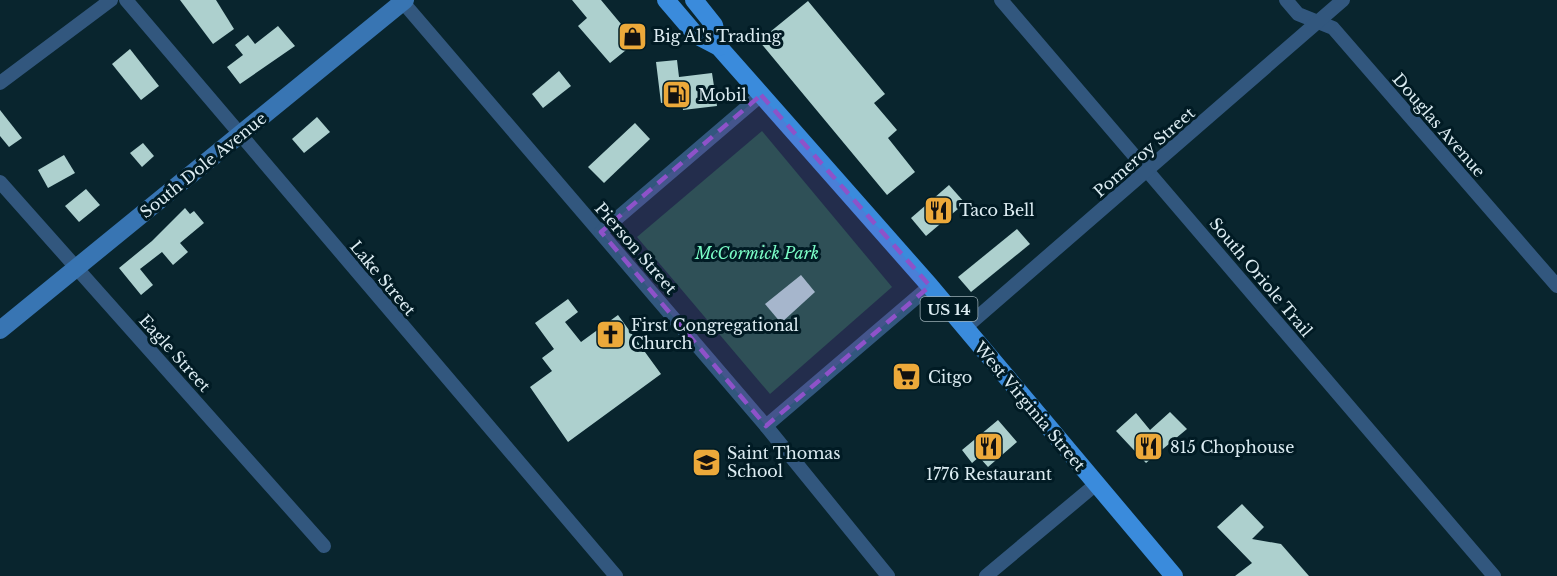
<svg xmlns="http://www.w3.org/2000/svg" width="1557" height="576" font-family="'Libre Baskerville',serif">
  <style>
    .green { fill: #18513b }
    .building { fill: #add0ce }
    .lines { fill: none; stroke-linecap: round; stroke-linejoin: round }
    .street { stroke: #32577e; stroke-width: 14 }
    .secondary { stroke: #3875b3; stroke-width: 18 }
    .primary { stroke: #3a8bdc; stroke-width: 18 }
    .marked { fill: #8e52c9; fill-opacity: 0.2; stroke: #8e52c9; stroke-width: 4.5; stroke-dasharray: 12 8; stroke-linejoin: round }
    .labels { text-anchor: middle; dominant-baseline: central; stroke-width: 6; stroke-linejoin: round; paint-order: stroke }
    .shield { fill: #011b24; stroke: #9aadb4; stroke-width: 1.5 }
    .shield-label { font-size: 15px; font-weight: bold; fill: #dcecf2 }
    .poi-label { font-size: 16px; fill: #dcecf2; stroke: #011b24; text-anchor: start }
    .street-label { font-size: 16px; fill: #dcecf2; stroke: #011b24 }
    .park-label { font-size: 16px; font-style: italic; fill: #7afdc6; stroke: #011b24 }
  </style>
  <rect width="100%" height="100%" fill="#09252e"/>
  <!-- green -->
  <polygon class="green" points="762,131 892,287 770,394 637,237"/>
  <!-- building -->
  <g class="building">
    <polygon points="180,0 216,0 234,29 213,44"/>
    <polygon points="572,0 601,0 636,42 610,63 578,26 587,18"/>
    <polygon points="808,1 885,94 874,103 897,130 888,138 915,172 887,195 759,41"/>
    <polygon points="278,26 295,46 240,84 227,67 243,55 235,45 248,35 255,44"/>
    <polygon points="130,49 159,86 141,100 112,64"/>
    <polygon points="677,60 679,77 712,73 717,106 683,110 682,100 661,103 656,62"/>
    <polygon points="559,71 571,86 543,108 532,94"/>
    <polygon points="0,110 22,138 9,147 0,136"/>
    <polygon points="317,117 330,132 304,153 292,139"/>
    <polygon points="635,123 650,139 604,183 588,167"/>
    <polygon points="143,143 154,156 142,167 130,153"/>
    <polygon points="64,155 75,173 48,188 38,170"/>
    <polygon points="949,185 965,203 926,236 911,218"/>
    <polygon points="86,189 100,205 79,222 65,206"/>
    <polygon points="185,208 190,214 194,211 204,223 180,243 188,252 173,265 162,252 140,269 153,285 141,295 119,268 152,241"/>
    <polygon points="1017,229 1030,244 971,292 958,277"/>
    <polygon points="801,275 815,292 781,323 765,304"/>
    <polygon points="568,299 578,312 565,322 581,342 618,315 661,374 568,442 530,387 552,371 542,358 554,349 535,323"/>
    <polygon points="1170,412 1187,429 1146,463 1116,431 1136,413 1150,430"/>
    <polygon points="998,420 1017,442 988,467 979,457 972,463 962,450"/>
    <polygon points="1242,504 1264,527 1252,539 1281,544 1309,576 1235,576 1252,563 1217,527"/>
  </g>
  <g class="lines">
    <!-- street -->
    <g class="street">
      <polyline points="126,0 616,576"/>
      <polyline points="401,0 766,426 888,576"/>
      <polyline points="1001,0 1494,576"/>
      <polyline points="1286,0 1298,14 1333,28 1557,286"/>
      <polyline points="0,83 111,0"/>
      <polyline points="0,182 324,546"/>
      <polyline points="601,232 761,95"/>
      <polyline points="965,328 1343,0"/>
      <polyline points="766,426 930,286"/>
      <polyline points="986,576 1095,485"/>
    </g>
    <!-- secondary -->
    <polyline class="secondary" points="0,330 405,0"/>
    <!-- primary -->
    <g class="primary">
      <polyline points="666,0 696,35 719,47 930,286 1174,576"/>
      <polyline points="694,0 714,25 719,47"/>
    </g>
  </g>
  <!-- marked area -->
  <path class="marked" d="M761,95L930,286L766,426L601,232Z"/>
  <!-- icons -->
  <defs>
    <symbol id="shop-square" viewBox="-11 -11 22 22"><rect x="-9" y="-9" width="18" height="18" rx="4" fill="#eca93a" stroke="#011b24"/><path d="M-5-2.5h2.3a2.7 3.5 0 0 1 5.4 0H5L5.5 6h-11ZM-1.5-2.5h3a1.5 2.3 0 0 0-3 0Z" fill="#111"/></symbol>
    <symbol id="fuel-square" viewBox="-11 -11 22 22"><rect x="-9" y="-9" width="18" height="18" rx="4" fill="#eca93a" stroke="#011b24"/><path d="M-5.5-6h7V0h2V4h1.3V-2.5L3-4.5l.8-.8L6-3V5H2.5V1h-1V6h-7ZM-4.2-4.7v3.2H.2V-4.7Z" fill="#111"/></symbol>
    <symbol id="restaurant-square" viewBox="-11 -11 22 22"><rect x="-9" y="-9" width="18" height="18" rx="4" fill="#eca93a" stroke="#011b24"/><path d="M-5-6h1v4h1v-4h1v4h1v-4h1v5L-1.5 .5V6h-2V.5L-5-1ZM5-6V6H3V1.5H1.5Q1.5-4 5-6Z" fill="#111"/></symbol>
    <symbol id="church-square" viewBox="-11 -11 22 22"><rect x="-9" y="-9" width="18" height="18" rx="4" fill="#eca93a" stroke="#011b24"/><path d="M-1.2-6h2.4v3.5h3.3v2.4h-3.3V6h-2.4V-.1h-3.3v-2.4h3.3Z" fill="#111"/></symbol>
    <symbol id="supermarket-square" viewBox="-11 -11 22 22"><rect x="-9" y="-9" width="18" height="18" rx="4" fill="#eca93a" stroke="#011b24"/><path d="M-6-5.5h2.5l.6 2H6L4.5 2H-2.5L-4.4-4H-6ZM-1.5 3.2a1.3 1.3 0 1 0 .1 0ZM3 3.2a1.3 1.3 0 1 0 .1 0Z" fill="#111"/></symbol>
    <symbol id="school-square" viewBox="-11 -11 22 22"><rect x="-9" y="-9" width="18" height="18" rx="4" fill="#eca93a" stroke="#011b24"/><path d="M0-5L7-2L0 1L-7-2ZM-4 1L0 2.5L4 1V4Q0 6-4 4Z" fill="#111"/></symbol>
  </defs>
  <g fill-rule="evenodd">
    <use href="#shop-square" x="616" y="20" width="33" height="33"/>
    <use href="#fuel-square" x="660" y="78" width="33" height="33"/>
    <use href="#restaurant-square" x="922" y="194" width="33" height="33"/>
    <use href="#church-square" x="594" y="318" width="33" height="33"/>
    <use href="#supermarket-square" x="890" y="360" width="33" height="33"/>
    <use href="#restaurant-square" x="972" y="430" width="33" height="33"/>
    <use href="#restaurant-square" x="1132" y="430" width="33" height="33"/>
    <use href="#school-square" x="690" y="446" width="33" height="33"/>
  </g>
  <g class="labels">
    <!-- shield labels -->
    <rect class="shield" x="920.5" y="297" width="57" height="24" rx="4.5"/>
    <g class="shield-label">
      <text x="949" y="309">US 14</text>
    </g>
    <!-- poi labels -->
    <g class="poi-label">
      <text x="653" y="36">Big Al's Trading</text>
      <text x="698" y="95">Mobil</text>
      <text x="959" y="210">Taco Bell</text>
      <text x="631" y="325">First Congregational<tspan x="631" dy="18">Church</tspan></text>
      <text x="928" y="377">Citgo</text>
      <text x="1170" y="447">815 Chophouse</text>
      <text x="727" y="453">Saint Thomas<tspan x="727" dy="18">School</tspan></text>
      <text x="989" y="474" text-anchor="middle">1776 Restaurant</text>
    </g>
    <!-- street labels -->
    <g class="street-label">
      <text transform="translate(1439 125) rotate(49)">Douglas Avenue</text>
      <text transform="translate(1144 152) rotate(-41)">Pomeroy Street</text>
      <text transform="translate(203 165) rotate(-39)">South Dole Avenue</text>
      <text transform="translate(636 248) rotate(49)">Pierson Street</text>
      <text transform="translate(1261 277) rotate(50)">South Oriole Trail</text>
      <text transform="translate(383 278) rotate(50)">Lake Street</text>
      <text transform="translate(175 353) rotate(48)">Eagle Street</text>
      <text transform="translate(1030 406) rotate(50)">West Virginia Street</text>
    </g>
    <!-- park labels -->
    <g class="park-label">
      <text x="757" y="253">McCormick Park</text>
    </g>
  </g>
</svg>
